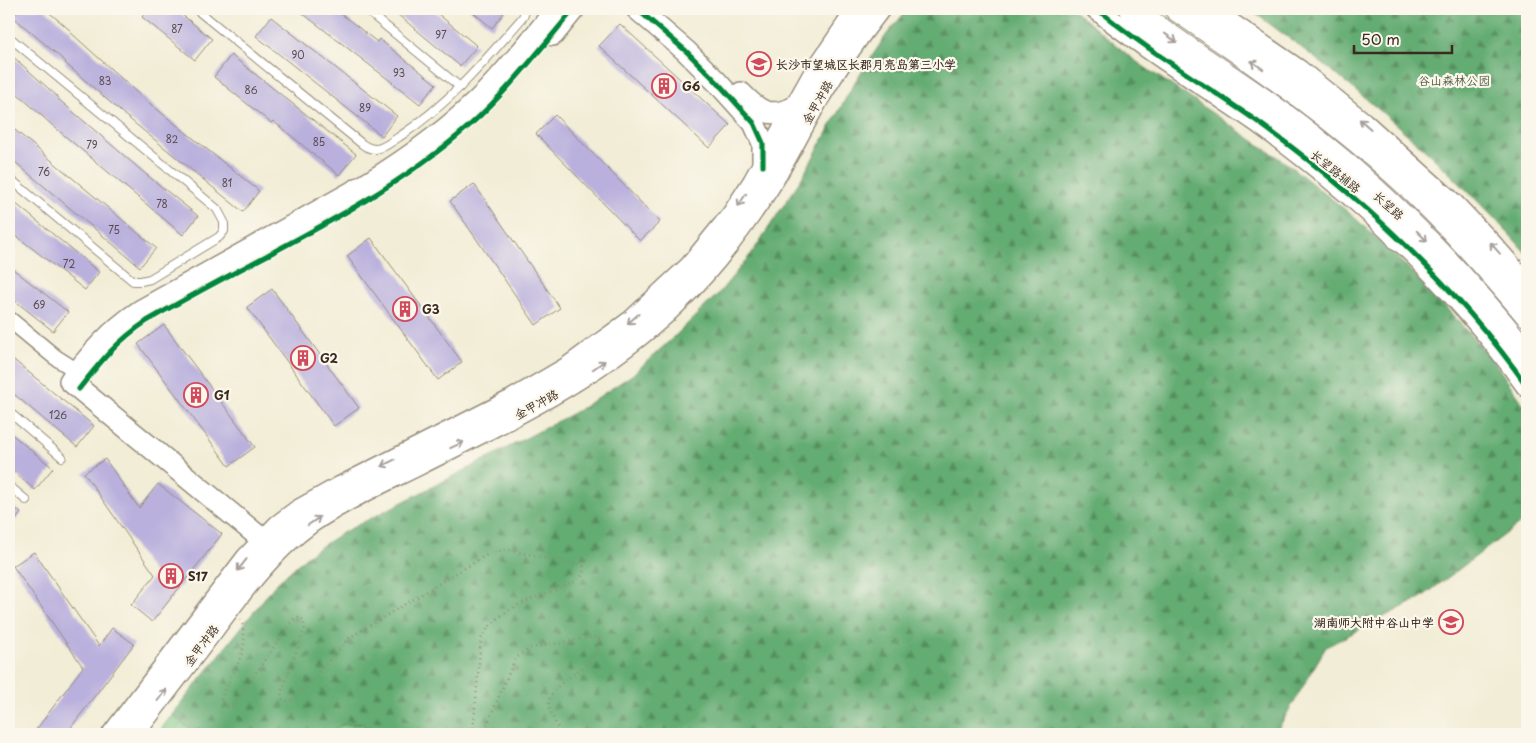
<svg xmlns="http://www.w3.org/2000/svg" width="1536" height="743" font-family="'Playpen Sans','LXGW WenKai TC',sans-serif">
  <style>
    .forest { fill: url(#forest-firs); stroke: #506b48 }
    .park { fill: url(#park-crowns); stroke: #5b7852 }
    .building { fill: #b9b0dd }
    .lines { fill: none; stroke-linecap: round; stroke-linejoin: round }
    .lane-casing { stroke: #968c7a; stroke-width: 10 }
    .street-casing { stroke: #968c7a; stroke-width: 18 }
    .secondary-casing { stroke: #968c7a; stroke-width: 24 }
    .primary-casing { stroke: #968c7a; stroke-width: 26 }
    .path { stroke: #968c7a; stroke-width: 2.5; stroke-dasharray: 1 4; stroke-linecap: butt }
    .lane { stroke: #fff; stroke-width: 8 }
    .street { stroke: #fff; stroke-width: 15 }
    .secondary { stroke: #fff; stroke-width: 21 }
    .primary { stroke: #fff; stroke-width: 24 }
    .cycleway-casing { stroke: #fbf7ec; stroke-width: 8 }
    .cycleway { stroke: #00873e; stroke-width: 5 }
    .oneway { stroke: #a79f9a }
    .labels { text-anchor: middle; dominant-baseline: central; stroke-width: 4.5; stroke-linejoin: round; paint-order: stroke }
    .number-label { font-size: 10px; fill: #5a4c4e }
    .poi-label { font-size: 12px; font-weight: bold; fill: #3b2a1e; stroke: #fbf7ec; text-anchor: start }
    .park-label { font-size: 12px; fill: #4e593d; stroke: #fbf7ec }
    .street-label { font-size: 12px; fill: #3b2a1e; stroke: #fbf7ec }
  </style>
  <defs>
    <pattern id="forest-firs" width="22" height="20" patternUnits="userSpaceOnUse" patternTransform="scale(1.25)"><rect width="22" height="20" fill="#64ac72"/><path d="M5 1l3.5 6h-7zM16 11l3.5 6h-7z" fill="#548c5d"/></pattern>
    <pattern id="park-crowns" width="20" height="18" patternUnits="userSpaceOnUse" patternTransform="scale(1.25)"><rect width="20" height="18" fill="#7bc785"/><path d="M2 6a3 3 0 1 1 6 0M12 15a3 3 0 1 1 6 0" fill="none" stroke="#66a26c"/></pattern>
  </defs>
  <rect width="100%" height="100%" fill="#fbf7ec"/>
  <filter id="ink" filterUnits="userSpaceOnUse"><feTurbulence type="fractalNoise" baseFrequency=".02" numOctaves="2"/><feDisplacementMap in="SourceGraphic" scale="10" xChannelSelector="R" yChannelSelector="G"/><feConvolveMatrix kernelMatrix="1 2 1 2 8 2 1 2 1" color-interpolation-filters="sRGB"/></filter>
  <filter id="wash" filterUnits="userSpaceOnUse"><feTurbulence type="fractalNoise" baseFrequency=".0096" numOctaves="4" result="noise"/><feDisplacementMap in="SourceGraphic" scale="20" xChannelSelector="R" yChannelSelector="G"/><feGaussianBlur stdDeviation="1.12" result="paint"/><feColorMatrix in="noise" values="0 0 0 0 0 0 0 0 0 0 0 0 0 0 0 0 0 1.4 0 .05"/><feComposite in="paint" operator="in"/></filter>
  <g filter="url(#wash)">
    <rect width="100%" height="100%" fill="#f2edd6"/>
    <!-- forest -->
    <g class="forest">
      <polygon points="908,9 1073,9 1134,60 1286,163 1353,216 1414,274 1441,302 1492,359 1527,409 1527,518 1422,597 1326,647 1275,734 374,734 362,724 342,725 329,734 196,734 172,715 275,585 308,555 342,533 473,466 579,410 632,375 675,336 719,293 752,253 803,176 856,80 887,34"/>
      <path d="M1249,9H1527V254C1445,161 1350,81 1249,9Z"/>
    </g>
    <!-- park -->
    <g class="park">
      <polygon points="172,715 196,734 157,734"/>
      <polygon points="362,724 374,734 329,734 342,725"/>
    </g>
    <g id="blocks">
      <!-- building -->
      <g class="building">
        <polygon points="19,9 45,9 71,31 70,32 143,98 259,191 243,212 127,117 65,63 66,62 13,17"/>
        <polygon points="148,9 175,9 212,39 195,60 142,17"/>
        <polygon points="297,9 335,9 377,42 379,39 436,84 420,104"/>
        <polygon points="391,9 432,9 477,46 460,66"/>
        <polygon points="469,9 507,9 492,28"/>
        <polygon points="271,17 397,116 382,136 256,36"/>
        <polygon points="620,24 730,125 709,148 599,46"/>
        <polygon points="9,53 58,97 57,98 142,171 198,216 183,235 52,125 9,86"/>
        <polygon points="231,55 356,154 339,175 273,121 271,123 214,77"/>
        <polygon points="555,115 660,222 640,241 536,134"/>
        <polygon points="9,125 156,248 140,267 9,157"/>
        <polygon points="474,184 560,308 536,325 450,201"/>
        <polygon points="9,198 99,272 85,290 9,230"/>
        <polygon points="371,238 462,362 438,380 347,256"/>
        <polygon points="9,266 68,312 53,331 9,296"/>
        <polygon points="272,289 359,408 334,426 247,307"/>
        <polygon points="164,325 255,447 229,466 138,344"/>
        <polygon points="9,356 94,426 77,447 9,390"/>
        <polygon points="9,432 53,468 35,490 9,468"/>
        <polygon points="105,459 139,508 158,484 222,534 152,622 131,605 155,575 84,473"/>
        <polygon points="9,503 21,513 9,529"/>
        <polygon points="34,552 99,646 112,628 134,644 66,734 33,734 83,667 13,566"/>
      </g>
    </g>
  </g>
  <g filter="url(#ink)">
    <use href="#blocks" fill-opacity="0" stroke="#968c7a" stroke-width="1"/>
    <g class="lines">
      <defs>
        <g id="lane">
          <path d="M196,9L362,144C366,147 370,149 376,149C385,148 392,141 399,137C448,105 486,60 523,17L526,9"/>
          <polyline points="365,9 460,87"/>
          <polyline points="9,37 217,209 224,222 224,231 219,237 150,279 141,281 133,281 9,178"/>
          <polyline points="9,412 62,457"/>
          <polyline points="9,486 26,500"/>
        </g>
        <polyline id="street" points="9,319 55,357 77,371"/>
        <g id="secondary">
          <polyline points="637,9 686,51 717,82 754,123 763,143 763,166"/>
          <path d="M1097,9C1148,51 1204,84 1258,122C1360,196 1454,283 1527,386"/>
          <polyline points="1209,9 1299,71 1363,123 1453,204 1490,243 1527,285"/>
          <polyline points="553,35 574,9"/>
          <path d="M741,93C759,112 770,119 795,107"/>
          <path d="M274,549L70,381C92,353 110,331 140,311L365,185C409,158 451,128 487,91C512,65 534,36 557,9"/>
          <polyline points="113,734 247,558 278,526 298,511 341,487 511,401 569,367 632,321 690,267 733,214 753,183 814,74 858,9"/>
          <path d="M133,734C160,699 187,663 214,628C243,589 271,551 311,522C345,499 383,482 419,464C510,418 602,375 676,303C712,268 742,228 769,186C787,157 802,126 819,97C837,66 857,37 879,9"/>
        </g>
        <g id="primary">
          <path d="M1132,9C1194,56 1263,96 1323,146C1399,207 1467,279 1527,355"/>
          <path d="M1177,9C1253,61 1329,113 1398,176C1445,219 1487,266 1527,314"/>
          <polyline points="1374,206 1400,240"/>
        </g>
      </defs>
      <!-- lane casing -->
      <use href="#lane" class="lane-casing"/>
      <!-- street casing -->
      <use href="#street" class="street-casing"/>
      <!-- secondary casing -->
      <use href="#secondary" class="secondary-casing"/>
      <!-- primary casing -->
      <use href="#primary" class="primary-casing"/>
      <!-- path -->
      <g class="path">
        <path d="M241,619C252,656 231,668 221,699L227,706L233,705L288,627L294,619L300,617L303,620L305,628L281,693L282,699L289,702L299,694L349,638L488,554L499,551L509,550L583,566C585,573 582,576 576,581C542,597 500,604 481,639L473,734"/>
        <path d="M483,734L514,661L521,654L531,648L594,637L599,639C600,670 553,677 549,701C548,711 557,724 560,734"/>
      </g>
      <!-- lane -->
      <use href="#lane" class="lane"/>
      <!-- street -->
      <use href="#street" class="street"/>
      <!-- secondary -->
      <use href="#secondary" class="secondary"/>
      <!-- primary -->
      <use href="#primary" class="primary"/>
      <defs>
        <g id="cycleway">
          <polyline points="637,9 686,51 717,82 754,123 763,143 763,166"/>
          <path d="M1097,9C1148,51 1204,84 1258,122C1360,196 1454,283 1527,386"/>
          <path d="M79,389C101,361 117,341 147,321C255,257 375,209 470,125C509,90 541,48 574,9"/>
        </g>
      </defs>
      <!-- cycleway casing -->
      <use href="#cycleway" class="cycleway-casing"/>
      <!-- cycleway -->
      <use href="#cycleway" class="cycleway"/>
    </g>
    <!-- one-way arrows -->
    <defs><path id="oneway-shaft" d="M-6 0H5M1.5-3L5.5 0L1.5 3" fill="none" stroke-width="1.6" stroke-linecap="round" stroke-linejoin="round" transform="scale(1.25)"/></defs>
    <g class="oneway">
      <use href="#oneway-shaft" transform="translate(1171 38) rotate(36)"/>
      <use href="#oneway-shaft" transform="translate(1257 65) rotate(-145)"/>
      <use href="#oneway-shaft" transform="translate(1365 124) rotate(-139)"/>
      <use href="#oneway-shaft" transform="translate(742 200) rotate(123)"/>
      <use href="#oneway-shaft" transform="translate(1422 236) rotate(45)"/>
      <use href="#oneway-shaft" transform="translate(1495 248) rotate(-131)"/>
      <use href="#oneway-shaft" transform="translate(633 319) rotate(139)"/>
      <use href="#oneway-shaft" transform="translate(599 365) rotate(-35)"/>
      <use href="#oneway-shaft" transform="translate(457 445) rotate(-25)"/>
      <use href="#oneway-shaft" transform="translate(388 463) rotate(154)"/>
      <use href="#oneway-shaft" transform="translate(314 521) rotate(-35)"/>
      <use href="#oneway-shaft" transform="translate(242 565) rotate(128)"/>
      <use href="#oneway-shaft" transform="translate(162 695) rotate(-53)"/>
    </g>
  </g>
  <!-- icons -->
  <defs>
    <symbol id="school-ring" viewBox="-11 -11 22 22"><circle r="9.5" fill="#fbf7ec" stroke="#d1495b" stroke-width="1.5"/><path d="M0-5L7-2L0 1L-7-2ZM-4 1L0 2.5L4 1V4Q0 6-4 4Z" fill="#d1495b"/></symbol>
    <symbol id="building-ring" viewBox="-11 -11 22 22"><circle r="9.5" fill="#fbf7ec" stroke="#d1495b" stroke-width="1.5"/><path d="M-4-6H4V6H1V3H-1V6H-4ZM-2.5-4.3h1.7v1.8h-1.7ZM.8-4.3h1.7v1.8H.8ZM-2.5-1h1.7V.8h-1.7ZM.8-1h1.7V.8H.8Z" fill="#d1495b"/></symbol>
  </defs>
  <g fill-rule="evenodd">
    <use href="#school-ring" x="745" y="50" width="28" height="28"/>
    <use href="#building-ring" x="650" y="72" width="28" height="28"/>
    <use href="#building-ring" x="391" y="295" width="28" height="28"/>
    <use href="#building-ring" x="289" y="344" width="28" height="28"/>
    <use href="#building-ring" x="182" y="381" width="28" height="28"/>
    <use href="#building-ring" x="157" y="562" width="28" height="28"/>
    <use href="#school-ring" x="1437" y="608" width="28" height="28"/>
  </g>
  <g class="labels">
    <!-- number labels -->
    <g class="number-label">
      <text x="177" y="28">87</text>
      <text x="441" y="34">97</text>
      <text x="298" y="54">90</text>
      <text x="399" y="72">93</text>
      <text x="105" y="80">83</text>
      <text x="251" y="89">86</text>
      <text x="365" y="107">89</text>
      <text x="172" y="138">82</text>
      <text x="319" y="141">85</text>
      <text x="92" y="144">79</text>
      <text x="44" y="171">76</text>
      <text x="227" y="182">81</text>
      <text x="162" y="203">78</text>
      <text x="114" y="229">75</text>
      <text x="69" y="263">72</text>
      <text x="39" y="304">69</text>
      <text x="58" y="414">126</text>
    </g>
    <!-- poi labels -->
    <g class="poi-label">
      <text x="776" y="64">长沙市望城区长郡月亮岛第三小学</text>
      <text x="682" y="86">G6</text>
      <text x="422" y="309">G3</text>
      <text x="320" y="358">G2</text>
      <text x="214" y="395">G1</text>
      <text x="188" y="576">S17</text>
      <text x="1434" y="622" text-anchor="end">湖南师大附中谷山中学</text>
    </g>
    <!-- park labels -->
    <g class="park-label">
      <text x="1454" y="80">谷山森林公园</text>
    </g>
    <!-- street labels -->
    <g class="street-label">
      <text transform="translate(817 102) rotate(-60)">金甲冲路</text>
      <text transform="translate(1336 171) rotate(39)">长望路辅路</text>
      <text transform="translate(1389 205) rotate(42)">长望路</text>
      <text transform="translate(536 404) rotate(-29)">金甲冲路</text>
      <text transform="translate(201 645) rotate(-53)">金甲冲路</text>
    </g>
  </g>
  <!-- margin -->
  <rect width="1536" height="743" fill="none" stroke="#fbf7ec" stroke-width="30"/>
  <!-- scale -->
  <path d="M1354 45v8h98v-8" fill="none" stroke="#3b2a1e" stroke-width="2.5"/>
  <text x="1361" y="45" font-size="15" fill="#3b2a1e" stroke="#fbf7ec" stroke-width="4" paint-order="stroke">50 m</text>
</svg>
